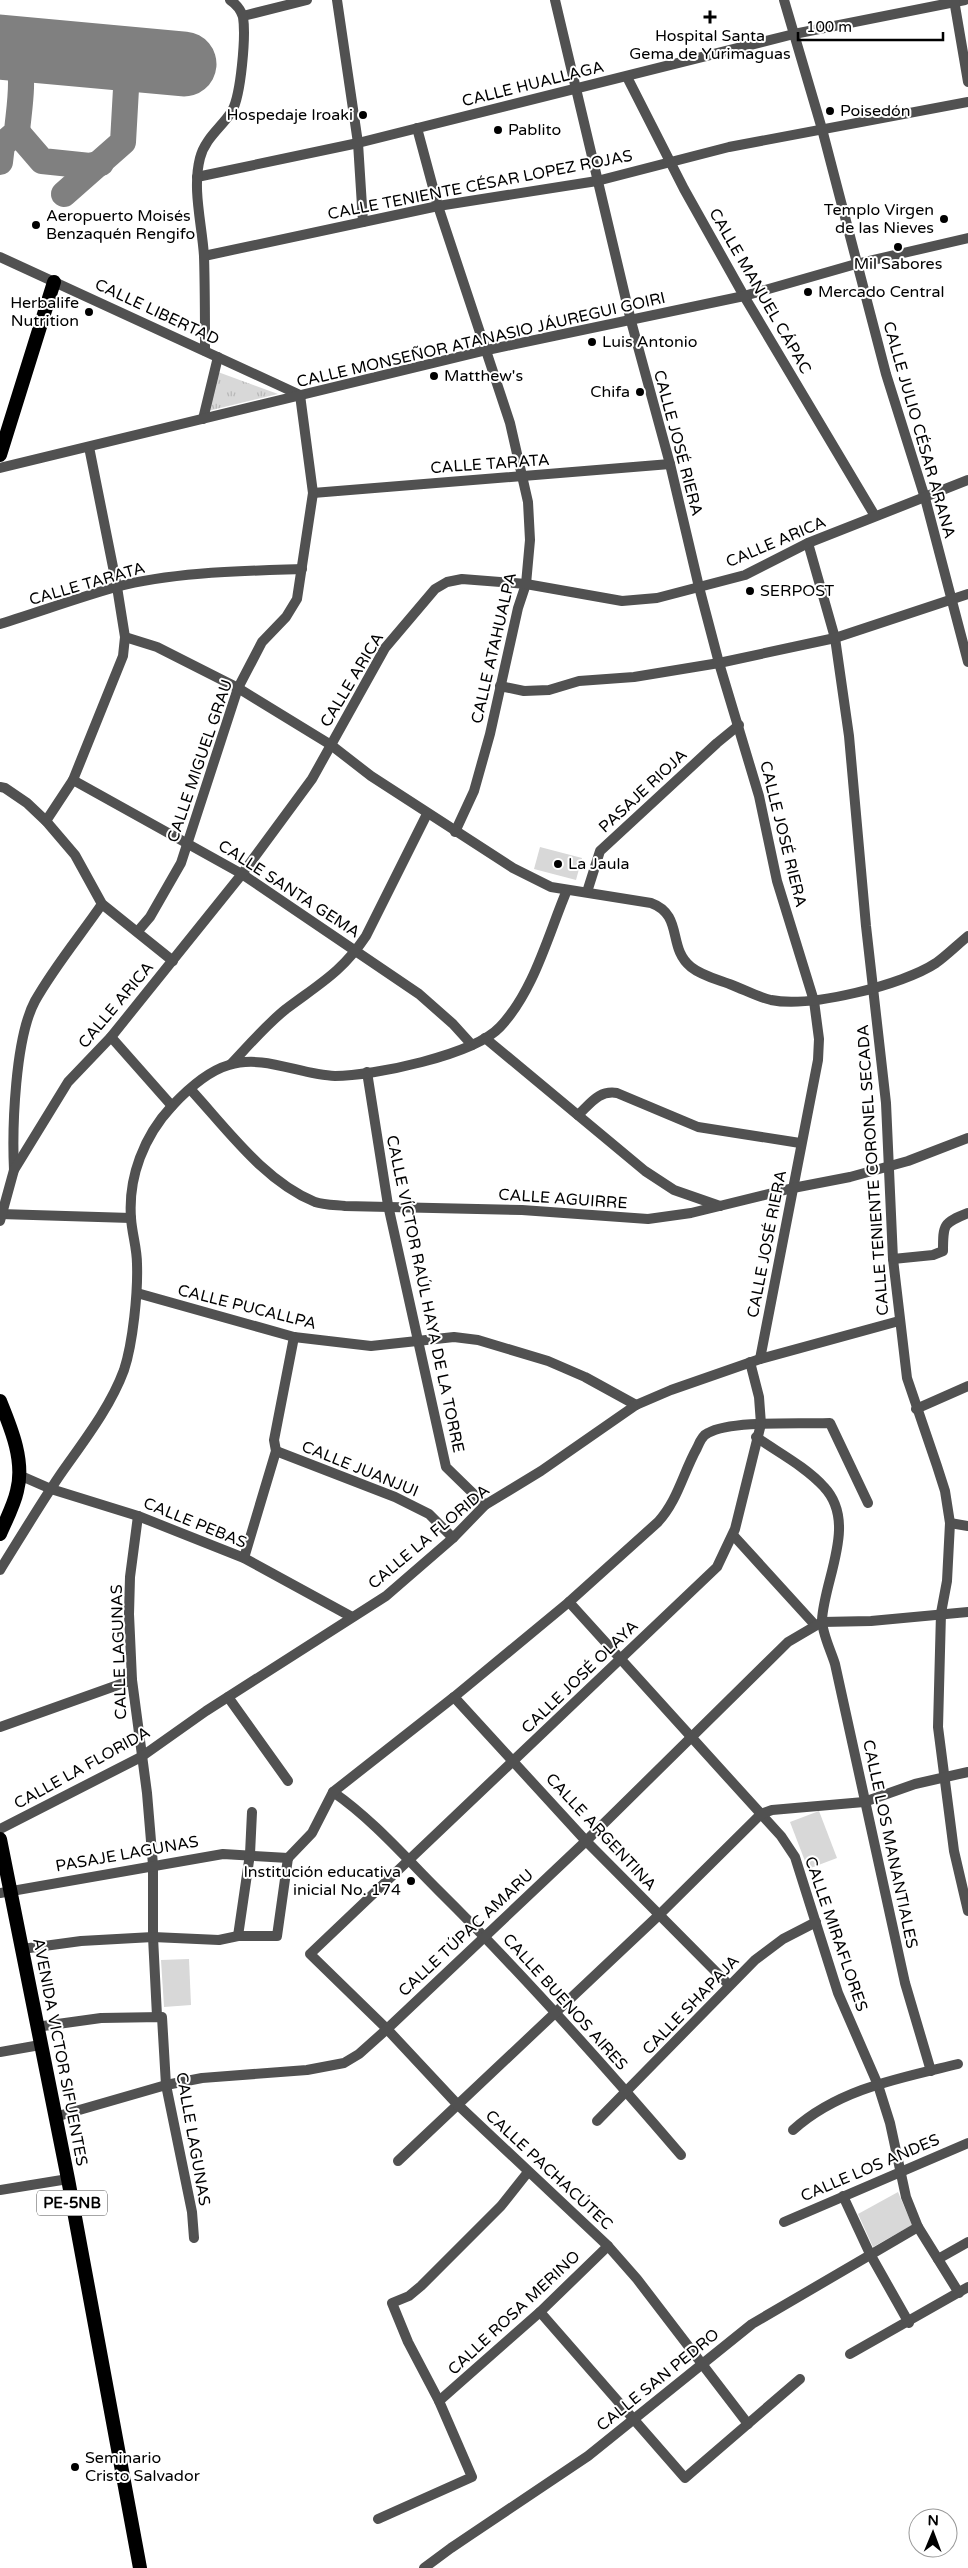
<svg xmlns="http://www.w3.org/2000/svg" width="968" height="2568" font-family="'Varela Round',sans-serif">
  <style>
    .grass { fill: #d8d8d8 }
    .park { fill: url(#park-tufts) }
    .lines { fill: none; stroke-linecap: round; stroke-linejoin: round }
    .taxiway { stroke: #808080; stroke-width: 26 }
    .runway { stroke: #808080; stroke-width: 65 }
    .minor { stroke: #515151; stroke-width: 10 }
    .tertiary { stroke: #515151; stroke-width: 10 }
    .trunk { stroke: #000; stroke-width: 14 }
    .poi-dot { fill: #000; stroke: #fff; stroke-width: 2 }
    .labels { text-anchor: middle; dominant-baseline: central; stroke-width: 4; stroke-linejoin: round; paint-order: stroke }
    .shield { fill: #fff; stroke: #4c4c4c; stroke-width: 1 }
    .shield-label { font-size: 15px; font-weight: bold; fill: #000 }
    .poi-label { font-size: 16px; fill: #000; stroke: #fff; text-anchor: start }
    .street-label { font-size: 16px; fill: #000; stroke: #fff }
  </style>
  <defs>
    <pattern id="park-tufts" width="24" height="20" patternUnits="userSpaceOnUse" patternTransform="scale(1.25)"><rect width="24" height="20" fill="#d8d8d8"/><path d="M3 7l-1-3M5 7V3M7 7l1-3M15 17l-1-3M17 17v-4M19 17l1-3" fill="none" stroke="#b8b8b8"/></pattern>
  </defs>
  <rect width="100%" height="100%" fill="#fff"/>
  <!-- grass -->
  <g class="grass">
    <polygon points="540,847 582,858 576,880 534,869"/>
    <polygon points="819,1811 837,1858 808,1869 790,1822"/>
    <polygon points="189,1959 191,2005 164,2007 161,1960"/>
    <polygon points="898,2192 912,2225 873,2247 858,2214"/>
  </g>
  <!-- park -->
  <polygon class="park" points="218,372 278,394 208,411"/>
  <g class="lines">
    <!-- taxiway -->
    <g class="taxiway">
      <path d="M0,48C7,52 14,56 18,64C25,78 18,116 17,132L2,145L0,162"/>
      <polyline points="17,132 42,161 90,166 101,163"/>
      <polyline points="64,194 123,142 127,71 115,57"/>
    </g>
    <!-- runway -->
    <polyline class="runway" points="0,47 184,64"/>
    <!-- minor -->
    <g class="minor">
      <polyline points="337,0 358,143 363,222"/>
      <polyline points="555,0 631,321 670,464 699,587 719,663 759,796 777,881 814,1001 819,1039 818,1060 760,1359"/>
      <polyline points="784,0 822,129 886,374 925,498 968,662"/>
      <polyline points="243,16 307,0"/>
      <polyline points="627,77 684,189 744,296 875,516"/>
      <polyline points="417,128 438,206 510,423 528,502 530,540 526,584 518,608 490,734 474,791 455,832"/>
      <polyline points="197,177 358,143 794,34 965,0"/>
      <polyline points="204,256 438,206 597,181 729,147 968,102"/>
      <polyline points="203,419 218,357"/>
      <polyline points="313,493 670,464"/>
      <polyline points="808,543 835,638 849,736 866,926 886,1103 893,1259 907,1378 937,1466 945,1491 950,1523 947,1581 941,1613 938,1727 954,1851 968,1911"/>
      <path d="M0,624C39,612 77,598 116,587C173,572 244,571 302,569"/>
      <path d="M125,637L157,647L238,688L331,745L371,776L513,868L551,887L651,903C684,915 667,948 691,967C702,976 719,980 732,985C745,990 758,997 771,1000C810,1008 903,985 936,963C947,955 957,945 968,936"/>
      <polyline points="500,686 524,691 549,690 579,681 634,677 719,663 835,638 968,594"/>
      <polyline points="73,780 242,874 419,994 453,1024 472,1045"/>
      <polyline points="0,787 5,788 27,803 46,821 75,855 102,904 173,961"/>
      <polyline points="46,821 73,780 123,656 125,637 117,587 89,447"/>
      <polyline points="587,892 600,851 717,743 739,725"/>
      <polyline points="138,931 150,917 181,863 238,688 262,642 286,617 297,599 313,493 300,395"/>
      <polyline points="111,1037 172,1106"/>
      <polyline points="485,1038 645,1171 674,1190 720,1206"/>
      <path d="M231,1064C248,1046 266,1025 286,1009C319,984 342,972 366,936L427,814"/>
      <polyline points="367,1072 388,1205 446,1467 485,1505"/>
      <path d="M191,1090C227,1129 264,1181 315,1202C324,1205 336,1205 345,1206L522,1210L648,1219L691,1213L793,1188L850,1177L908,1161L968,1138"/>
      <path d="M578,1115C591,1103 599,1090 617,1093L698,1127L800,1143"/>
      <path d="M14,1170C12,1128 15,1038 35,1001C54,967 80,936 102,904"/>
      <polyline points="0,1214 131,1218"/>
      <polyline points="0,1221 14,1170 68,1082 111,1037 242,874 312,779 385,648 435,589 447,582 462,579 526,584 622,601 657,598 745,575 808,543 968,480"/>
      <path d="M893,1259L933,1255L943,1251C943,1224 943,1223 968,1213"/>
      <polyline points="137,1293 294,1337 371,1346 454,1337 478,1340 548,1361 585,1377 636,1405"/>
      <polyline points="916,1409 968,1386"/>
      <path d="M756,1437C779,1453 806,1467 824,1487C858,1523 824,1579 822,1620C822,1633 831,1651 835,1664L905,1983L931,2071"/>
      <polyline points="276,1451 395,1497 429,1514 453,1538"/>
      <polyline points="19,1475 51,1489 138,1516 244,1558 352,1617"/>
      <polyline points="138,1516 130,1577 129,1614 132,1680 147,1793 153,1865 153,1937 157,2016"/>
      <polyline points="950,1523 968,1526"/>
      <polyline points="733,1535 815,1625"/>
      <polyline points="244,1558 276,1451 274,1440 294,1337"/>
      <path d="M0,1570C20,1538 39,1506 60,1475C83,1442 110,1408 124,1370C133,1343 138,1292 137,1264C137,1248 132,1234 131,1218C128,1177 144,1136 172,1106C187,1090 208,1071 229,1065C264,1054 300,1075 335,1076C373,1076 474,1055 500,1027C534,991 548,935 567,890"/>
      <polyline points="569,1602 761,1814 781,1836 795,1857 838,1993 878,2085 890,2123 906,2197 918,2227 959,2293"/>
      <polyline points="228,1697 288,1781"/>
      <polyline points="454,1697 586,1841 729,1985"/>
      <polyline points="0,1727 132,1680"/>
      <path d="M333,1792C372,1819 405,1857 438,1890C524,1975 603,2064 681,2155"/>
      <polyline points="0,1829 141,1757 206,1711 386,1596 453,1538 485,1505 541,1471 636,1405 671,1390 760,1359 899,1321"/>
      <path d="M288,1858L312,1833L333,1792L454,1697L569,1602L658,1522C678,1500 683,1473 697,1448C699,1443 703,1435 708,1433C731,1420 801,1424 830,1423L868,1503"/>
      <polyline points="0,1893 223,1854 288,1858"/>
      <polyline points="238,1936 250,1854 252,1812"/>
      <polyline points="22,1949 81,1941 153,1937 219,1940 238,1936 277,1936 288,1858"/>
      <polyline points="36,2027 101,2018 162,2017 166,2085 192,2212 194,2238"/>
      <polyline points="0,2052 40,2045"/>
      <polyline points="597,2121 755,1960 783,1939 816,1922"/>
      <path d="M793,2130C838,2089 900,2078 958,2064"/>
      <polyline points="398,2161 659,1915 761,1814 772,1810 864,1802 915,1784 968,1772"/>
      <polyline points="0,2190 68,2179"/>
      <polyline points="843,2196 870,2254 909,2323"/>
      <polyline points="784,2222 968,2143"/>
      <polyline points="938,2259 968,2242"/>
      <polyline points="540,2312 685,2478 800,2379"/>
      <polyline points="850,2354 968,2287"/>
      <polyline points="439,2401 540,2312 608,2246"/>
      <polyline points="748,2424 637,2279 608,2246 457,2104 387,2029 310,1954 717,1567 735,1529 761,1424 759,1397 750,1362"/>
      <polyline points="378,2519 472,2477 439,2401 408,2342 392,2303 409,2296 421,2286 501,2206 528,2172"/>
      <polyline points="424,2568 451,2548 588,2456 752,2324 918,2227"/>
    </g>
    <!-- tertiary -->
    <g class="tertiary">
      <polyline points="954,0 968,82"/>
      <polyline points="0,257 300,395"/>
      <path d="M205,351C205,319 205,288 204,256C202,224 192,189 200,158C205,138 222,127 232,111C241,95 246,36 243,17C241,10 236,4 230,0"/>
      <polyline points="0,468 487,350 744,296 856,264 968,238"/>
      <polyline points="55,2117 166,2085 202,2078 307,2070 344,2063 359,2054 387,2029 586,1841 788,1642 822,1622 871,1621 968,1612"/>
    </g>
    <!-- trunk -->
    <g class="trunk">
      <polyline points="0,455 54,282"/>
      <path d="M0,1401C11,1428 25,1461 17,1491C14,1505 6,1520 0,1534"/>
      <polyline points="0,1839 68,2179 140,2568"/>
    </g>
  </g>
  <!-- markers -->
  <g class="poi-dot">
    <path d="M707.5 9.5h5v5h5v5h-5v5h-5v-5h-5v-5h5z"/>
    <circle cx="830" cy="111" r="5"/>
    <circle cx="363" cy="115" r="5"/>
    <circle cx="498" cy="130" r="5"/>
    <circle cx="944" cy="219" r="5"/>
    <circle cx="36" cy="225" r="5"/>
    <circle cx="898" cy="247" r="5"/>
    <circle cx="808" cy="292" r="5"/>
    <circle cx="89" cy="312" r="5"/>
    <circle cx="592" cy="342" r="5"/>
    <circle cx="434" cy="376" r="5"/>
    <circle cx="640" cy="392" r="5"/>
    <circle cx="750" cy="591" r="5"/>
    <circle cx="558" cy="864" r="5"/>
    <circle cx="411" cy="1881" r="5"/>
    <circle cx="75" cy="2467" r="5"/>
  </g>
  <g class="labels">
    <!-- shield labels -->
    <rect class="shield" x="37" y="2190.5" width="70" height="25" rx="4"/>
    <g class="shield-label">
      <text x="72" y="2203">PE-5NB</text>
    </g>
    <!-- poi labels -->
    <g class="poi-label">
      <text x="710" y="36" text-anchor="middle">Hospital Santa<tspan x="710" dy="18">Gema de Yurimaguas</tspan></text>
      <text x="840" y="111">Poisedón</text>
      <text x="353" y="115" text-anchor="end">Hospedaje Iroaki</text>
      <text x="508" y="130">Pablito</text>
      <text x="934" y="210" text-anchor="end">Templo Virgen<tspan x="934" dy="18">de las Nieves</tspan></text>
      <text x="46" y="216">Aeropuerto Moisés<tspan x="46" dy="18">Benzaquén Rengifo</tspan></text>
      <text x="898" y="264" text-anchor="middle">Mil Sabores</text>
      <text x="818" y="292">Mercado Central</text>
      <text x="79" y="303" text-anchor="end">Herbalife<tspan x="79" dy="18">Nutrition</tspan></text>
      <text x="602" y="342">Luis Antonio</text>
      <text x="444" y="376">Matthew's</text>
      <text x="630" y="392" text-anchor="end">Chifa</text>
      <text x="760" y="591">SERPOST</text>
      <text x="568" y="864">La Jaula</text>
      <text x="401" y="1872" text-anchor="end">Institución educativa<tspan x="401" dy="18">inicial No. 174</tspan></text>
      <text x="85" y="2458">Seminario<tspan x="85" dy="18">Cristo Salvador</tspan></text>
    </g>
    <!-- street labels -->
    <g class="street-label">
      <text transform="translate(533 84) rotate(-14)">CALLE HUALLAGA</text>
      <text transform="translate(480 185) rotate(-11)">CALLE TENIENTE CÉSAR LOPEZ ROJAS</text>
      <text transform="translate(760 291) rotate(60)">CALLE MANUEL CÁPAC</text>
      <text transform="translate(157 312) rotate(25)">CALLE LIBERTAD</text>
      <text transform="translate(481 340) rotate(-13)">CALLE MONSEÑOR ATANASIO JÁUREGUI GOIRI</text>
      <text transform="translate(919 430) rotate(74)">CALLE JULIO CÉSAR ARANA</text>
      <text transform="translate(678 443) rotate(75)">CALLE JOSÉ RIERA</text>
      <text transform="translate(490 464) rotate(-4)">CALLE TARATA</text>
      <text transform="translate(776 542) rotate(-23)">CALLE ARICA</text>
      <text transform="translate(87 584) rotate(-16)">CALLE TARATA</text>
      <text transform="translate(494 648) rotate(-77)">CALLE ATAHUALPA</text>
      <text transform="translate(352 680) rotate(-59)">CALLE ARICA</text>
      <text transform="translate(200 761) rotate(-71)">CALLE MIGUEL GRAU</text>
      <text transform="translate(643 791) rotate(-43)">PASAJE RIOJA</text>
      <text transform="translate(783 834) rotate(76)">CALLE JOSÉ RIERA</text>
      <text transform="translate(289 889) rotate(33)">CALLE SANTA GEMA</text>
      <text transform="translate(116 1005) rotate(-50)">CALLE ARICA</text>
      <text transform="translate(873 1170) rotate(-94)">CALLE TENIENTE CORONEL SECADA</text>
      <text transform="translate(563 1199) rotate(4)">CALLE AGUIRRE</text>
      <text transform="translate(767 1244) rotate(-79)">CALLE JOSÉ RIERA</text>
      <text transform="translate(425 1294) rotate(78)">CALLE VÍCTOR RAÚL HAYA DE LA TORRE</text>
      <text transform="translate(247 1307) rotate(14)">CALLE PUCALLPA</text>
      <text transform="translate(360 1469) rotate(22)">CALLE JUANJUI</text>
      <text transform="translate(195 1523) rotate(22)">CALLE PEBAS</text>
      <text transform="translate(429 1537) rotate(-40)">CALLE LA FLORIDA</text>
      <text transform="translate(119 1652) rotate(-92)">CALLE LAGUNAS</text>
      <text transform="translate(580 1677) rotate(-44)">CALLE JOSÉ OLAYA</text>
      <text transform="translate(82 1768) rotate(-29)">CALLE LA FLORIDA</text>
      <text transform="translate(601 1832) rotate(47)">CALLE ARGENTINA</text>
      <text transform="translate(890 1844) rotate(78)">CALLE LOS MANANTIALES</text>
      <text transform="translate(127 1854) rotate(-10)">PASAJE LAGUNAS</text>
      <text transform="translate(466 1933) rotate(-43)">CALLE TÚPAC AMARU</text>
      <text transform="translate(836 1934) rotate(71)">CALLE MIRAFLORES</text>
      <text transform="translate(565 2002) rotate(48)">CALLE BUENOS AIRES</text>
      <text transform="translate(691 2005) rotate(-46)">CALLE SHAPAJA</text>
      <text transform="translate(60 2052) rotate(79)">AVENIDA VICTOR SIFUENTES</text>
      <text transform="translate(193 2139) rotate(80)">CALLE LAGUNAS</text>
      <text transform="translate(870 2168) rotate(-23)">CALLE LOS ANDES</text>
      <text transform="translate(549 2170) rotate(43)">CALLE PACHACÚTEC</text>
      <text transform="translate(514 2313) rotate(-43)">CALLE ROSA MERINO</text>
      <text transform="translate(658 2380) rotate(-39)">CALLE SAN PEDRO</text>
    </g>
  </g>
  <!-- north arrow -->
  <g transform="translate(933 2533) rotate(1)"><circle r="24" fill="#ffffff" stroke="#999999"/>
  <path d="M0-4L9 19L0 12L-9 19Z" fill="#000000"/>
  <text y="-8" font-size="14" font-weight="bold" text-anchor="middle" fill="#000000">N</text>
  </g>
  <!-- scale -->
  <path d="M798 32v8h145v-8" fill="none" stroke="#000000" stroke-width="2.5"/>
  <text x="806" y="32" font-size="15" fill="#000000" stroke="#ffffff" stroke-width="4" paint-order="stroke">100 m</text>
</svg>
